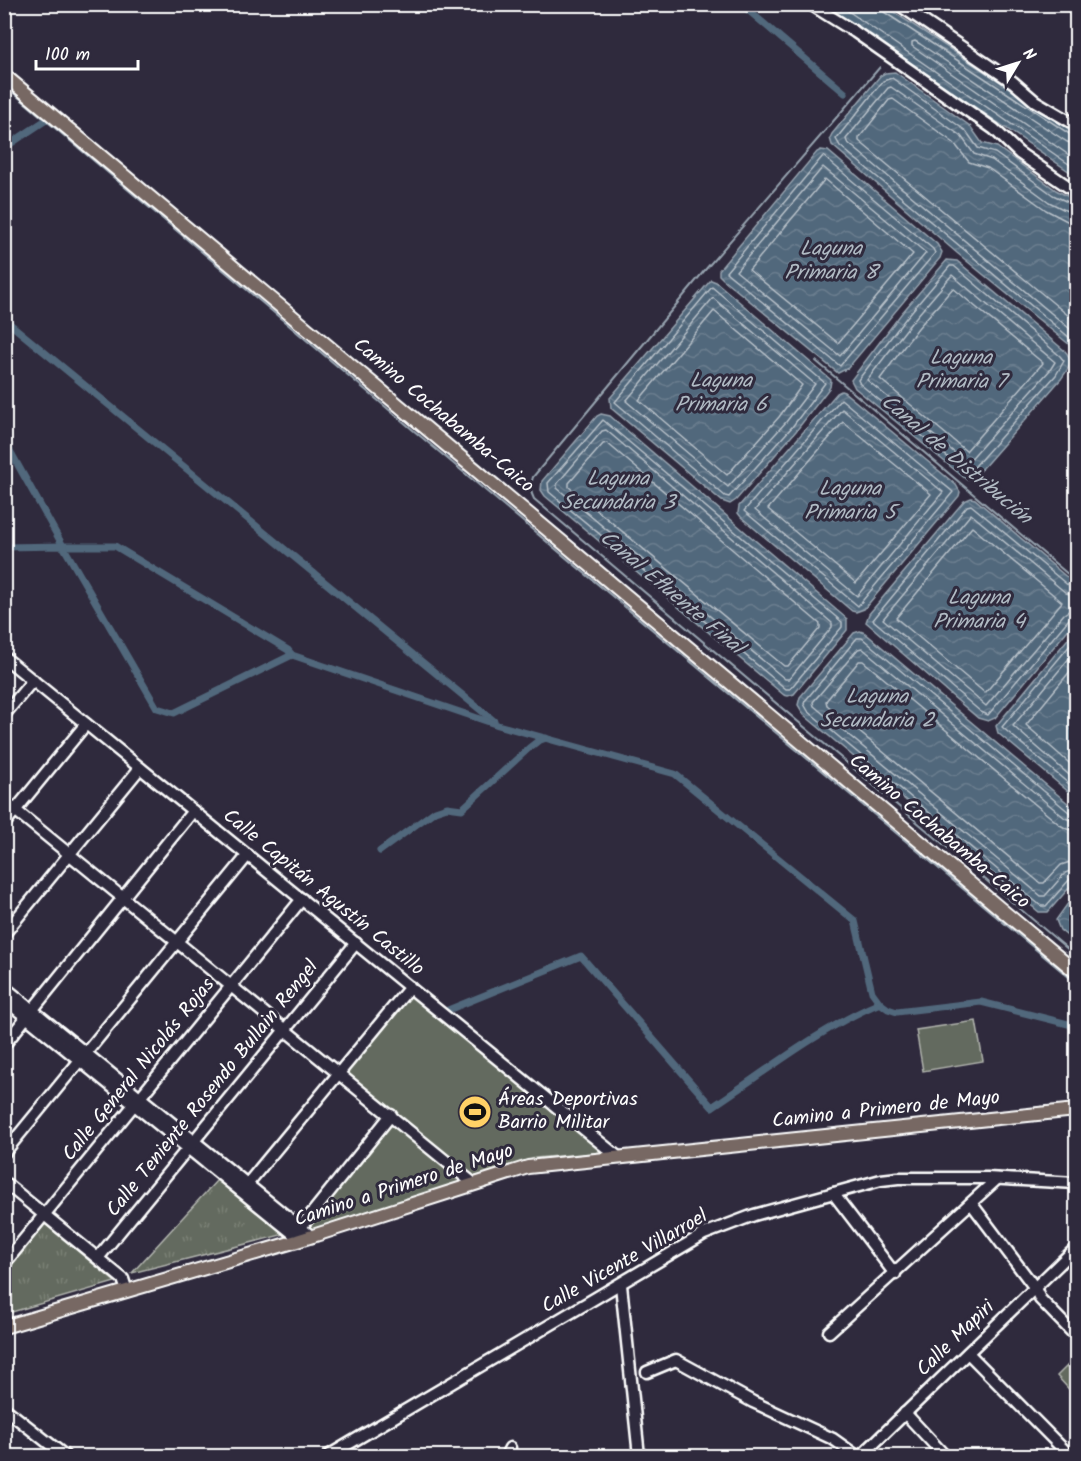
<svg xmlns="http://www.w3.org/2000/svg" width="1081" height="1461" font-family="Kalam,sans-serif">
  <style>
    .grass { fill: url(#grass-tufts); stroke: #b1b4ae; stroke-width: 1.5 }
    .garden { fill: #636a5e; stroke: #b1b4ae; stroke-width: 1.5 }
    .water { fill: url(#water-waves); stroke: #97a4b0; stroke-width: 1.5 }
    .lines { fill: none; stroke-linecap: round; stroke-linejoin: round }
    .shore { stroke: #b9c2ca; stroke-width: 1.5 }
    .stream { stroke: #97a4b0; stroke-width: 2 }
    .canal { stroke: #51677b; stroke-width: 7 }
    .minor-casing { stroke: #fff; stroke-width: 15 }
    .major-casing { stroke: #fff; stroke-width: 16 }
    .minor { stroke: #2f2a3d; stroke-width: 10 }
    .major { stroke: #776864; stroke-width: 12 }
    .labels { text-anchor: middle; dominant-baseline: central; stroke-width: 6; stroke-linejoin: round; paint-order: stroke }
    .street-label { font-size: 20px; fill: #fff; stroke: #2f2a3d }
    .poi-label { font-size: 20px; fill: #fff; stroke: #2f2a3d; text-anchor: start }
    .water-label { font-size: 21px; font-style: italic; fill: #b1bbc4; stroke: #2f2a3d }
  </style>
  <defs>
    <pattern id="grass-tufts" width="24" height="20" patternUnits="userSpaceOnUse" patternTransform="scale(1.5)"><rect width="24" height="20" fill="#636a5e"/><path d="M3 7l-1-3M5 7V3M7 7l1-3M15 17l-1-3M17 17v-4M19 17l1-3" fill="none" stroke="#7a8076"/></pattern>
    <pattern id="water-waves" width="16" height="10" patternUnits="userSpaceOnUse" patternTransform="scale(1.5)"><rect width="16" height="10" fill="#51677b"/><path d="M0 5q4-4 8 0t8 0" fill="none" stroke="#6b7e8f"/></pattern>
  </defs>
  <rect width="100%" height="100%" fill="#2f2a3d"/>
  <filter id="ink" filterUnits="userSpaceOnUse"><feTurbulence type="fractalNoise" baseFrequency=".0167" numOctaves="2"/><feDisplacementMap in="SourceGraphic" scale="12" xChannelSelector="R" yChannelSelector="G"/><feConvolveMatrix kernelMatrix="1 2 1 2 8 2 1 2 1" color-interpolation-filters="sRGB"/></filter>
  <g filter="url(#ink)">
    <!-- grass -->
    <g class="grass">
      <polygon points="217,1180 285,1234 132,1273"/>
      <polygon points="45,1224 115,1282 5,1314 5,1273"/>
    </g>
    <!-- garden -->
    <g class="garden">
      <polygon points="410,993 605,1152 535,1158 476,1180 345,1072"/>
      <polygon points="976,1021 983,1061 923,1071 916,1030"/>
      <polygon points="391,1123 463,1183 312,1230 308,1227"/>
      <polygon points="1076,1357 1076,1397 1057,1376"/>
    </g>
    <!-- water -->
    <g class="water">
      <polygon points="826,5 883,5 1076,132 1076,176"/>
      <polygon points="895,72 970,126 982,143 997,147 1056,190 1076,201 1076,350 957,253 832,145 830,138 832,134 880,76 885,73"/>
      <polygon points="821,150 828,151 937,244 942,252 940,258 848,368 838,373 723,279 719,275 719,270 817,152"/>
      <path d="M947,260L957,261L1065,351C1075,362 1068,369 1061,379L974,478L967,480L855,388L851,380L901,314Z"/>
      <polygon points="711,280 716,282 831,380 830,387 796,431 736,500 730,504 722,501 611,408 610,398"/>
      <polygon points="841,391 844,392 956,485 960,492 959,496 864,609 856,612 852,611 741,517 738,513 739,506 837,393"/>
      <polygon points="601,414 610,416 847,619 847,630 794,694 788,696 784,695 545,496 541,490 542,481 597,416"/>
      <polygon points="971,498 975,499 1076,585 1076,620 995,718 988,721 978,718 866,622 869,614 964,501"/>
      <polygon points="1076,629 1076,798 998,733 996,726"/>
      <polygon points="860,631 865,633 1076,810 1076,880 1048,912 1039,912 804,715 798,705 800,697 854,633"/>
      <polygon points="1076,892 1076,943 1060,930 1056,920"/>
    </g>
    <g class="lines">
      <!-- shore -->
      <g class="shore">
        <polyline points="838,4 1076,169"/>
        <polyline points="881,4 884,12 1071,135 1076,136"/>
        <polyline points="1076,144 1067,142 920,44 915,41 912,42 912,46 1076,160"/>
        <polygon points="823,156 933,249 935,253 840,366 726,272"/>
        <polygon points="823,167 926,253 840,356 736,271"/>
        <polygon points="825,179 913,254 838,343 749,270"/>
        <polyline points="1076,206 1053,195 995,153 978,148 966,131 892,78 883,81 836,139 840,146 1076,343"/>
        <polyline points="1076,213 1069,212 1049,202 992,160 974,154 961,136 891,87 888,88 846,139 847,142 1076,334"/>
        <polyline points="1076,222 1067,221 1046,210 988,168 969,162 954,143 893,99 889,100 859,138 859,141 1076,322"/>
        <polygon points="950,266 954,266 1060,356 1064,361 1056,375 968,474 860,384 858,380 906,318"/>
        <polygon points="952,275 1055,362 1050,370 967,463 867,380 911,323"/>
        <polygon points="712,287 825,383 792,427 729,497 725,496 615,402"/>
        <polygon points="953,288 1043,363 966,451 880,379 918,328"/>
        <polygon points="713,298 815,384 786,422 728,487 626,401"/>
        <polygon points="714,311 802,385 779,417 727,475 639,400"/>
        <polygon points="841,399 953,492 858,606 744,511"/>
        <polygon points="842,409 943,492 857,596 755,510"/>
        <polygon points="603,420 842,622 842,627 790,689 786,689 549,492 548,483"/>
        <polygon points="843,422 931,494 856,583 768,509"/>
        <polygon points="606,430 832,623 832,627 789,679 785,679 557,488 557,484 602,431"/>
        <polygon points="607,443 820,624 820,628 788,666 784,666 569,487 569,483 603,444"/>
        <polygon points="972,527 1062,602 985,693 896,618"/>
        <polyline points="1076,589 1070,587 971,505 967,506 873,620 981,712 988,715 1069,619 1076,617"/>
        <polyline points="1076,596 1066,593 971,514 883,619 986,706 1064,614 1070,610 1076,609"/>
        <polyline points="1076,638 1002,727 1076,790"/>
        <polyline points="1076,650 1013,726 1076,781"/>
        <polyline points="1076,664 1026,725 1076,769"/>
        <polyline points="1076,814 1070,813 862,638 857,638 805,701 804,704 808,711 1041,906 1046,906 1070,879 1076,877"/>
        <polyline points="1076,822 1065,818 862,648 858,649 813,702 814,706 1041,896 1045,896 1065,873 1076,869"/>
        <polyline points="1076,831 1067,829 1060,825 863,661 859,661 826,701 827,705 1040,883 1044,883 1061,865 1076,860"/>
      </g>
      <!-- stream -->
      <g class="stream">
        <path d="M880,67L705,270L533,477C530,485 530,492 534,499L1076,956"/>
        <polyline points="4,85 413,430 1076,983"/>
        <polyline points="816,361 1076,581"/>
      </g>
      <!-- canal -->
      <g class="canal">
        <polyline points="741,4 845,93"/>
        <polyline points="4,148 46,120"/>
        <polyline points="4,319 494,721"/>
        <polyline points="4,440 63,546 115,546 288,650 292,655 498,725 675,774 855,921 872,992 880,1003 888,1009 897,1012 905,1011 981,1002 1076,1026"/>
        <polyline points="4,547 63,546 157,708 174,713 292,655"/>
        <polyline points="380,851 435,811 447,807 462,809 529,748 538,741 546,738"/>
        <path d="M448,1010L581,956L712,1107C765,1072 822,1027 880,1003"/>
      </g>
      <defs>
        <g id="minor">
          <polyline points="810,4 855,32 994,129 1019,153 1076,192"/>
          <polyline points="898,4 1013,82 1035,101 1076,125"/>
          <polyline points="4,657 618,1157"/>
          <polyline points="4,715 33,680"/>
          <polyline points="4,801 474,1184"/>
          <polyline points="4,824 86,724"/>
          <polyline points="4,934 140,768"/>
          <polyline points="4,987 312,1237"/>
          <polyline points="4,999 295,1235 297,1241"/>
          <polyline points="4,1045 193,811"/>
          <polyline points="4,1153 248,855"/>
          <polyline points="4,1182 123,1279 127,1291"/>
          <polyline points="244,1188 410,987"/>
          <polyline points="833,1193 895,1274"/>
          <polyline points="971,1203 1035,1288 1040,1299 1076,1336"/>
          <polyline points="297,1232 391,1115"/>
          <polyline points="98,1258 356,943"/>
          <polyline points="4,1264 302,899"/>
          <polyline points="621,1285 639,1456"/>
          <polyline points="829,1332 997,1179"/>
          <polyline points="968,1353 1070,1456"/>
          <polyline points="647,1372 676,1360 753,1402 833,1439 857,1456"/>
          <polyline points="4,1408 65,1456"/>
          <polyline points="905,1413 945,1456"/>
          <polyline points="328,1456 704,1234 754,1215 881,1180 898,1178 987,1178 1076,1183"/>
          <polyline points="506,1456 510,1448"/>
          <polyline points="861,1456 1076,1248"/>
        </g>
        <g id="major">
          <polyline points="4,75 1076,972"/>
          <polyline points="4,1327 297,1241 528,1167 1076,1110"/>
        </g>
      </defs>
      <!-- minor casing -->
      <use href="#minor" class="minor-casing"/>
      <!-- major casing -->
      <use href="#major" class="major-casing"/>
      <!-- minor -->
      <use href="#minor" class="minor"/>
      <!-- major -->
      <use href="#major" class="major"/>
    </g>
  </g>
  <!-- icons -->
  <defs>
    <symbol id="stadium-disc" viewBox="-11 -11 22 22"><circle r="9.5" fill="#ffd166" stroke="#2f2a3d"/><path d="M0-5a6.5 5 0 1 0 0 10a6.5 5 0 1 0 0-10ZM-3.5-1.8h7v3.6h-7Z" fill="#111"/></symbol>
  </defs>
  <g fill-rule="evenodd">
    <use href="#stadium-disc" x="456" y="1093" width="38" height="38"/>
  </g>
  <g class="labels">
    <!-- street labels -->
    <g class="street-label">
      <text transform="translate(443 416) rotate(40)">Camino Cochabamba-Caico</text>
      <text transform="translate(939 832) rotate(40)">Camino Cochabamba-Caico</text>
      <text transform="translate(323 893) rotate(39)">Calle Capitán Agustín Castillo</text>
      <text transform="translate(139 1070) rotate(-51)">Calle General Nicolás Rojas</text>
      <text transform="translate(213 1089) rotate(-51)">Calle Teniente Rosendo Bullain Rengel</text>
      <text transform="translate(886 1110) rotate(-6)">Camino a Primero de Mayo</text>
      <text transform="translate(404 1186) rotate(-18)">Camino a Primero de Mayo</text>
      <text transform="translate(625 1262) rotate(-30)">Calle Vicente Villarroel</text>
      <text transform="translate(956 1339) rotate(-44)">Calle Mapiri</text>
    </g>
    <!-- poi labels -->
    <g class="poi-label">
      <text x="498" y="1100">Áreas Deportivas<tspan x="498" dy="23">Barrio Militar</tspan></text>
    </g>
    <!-- water labels -->
    <g class="water-label">
      <text x="831" y="249">Laguna<tspan x="831" dy="24">Primaria 8</tspan></text>
      <text x="961" y="358">Laguna<tspan x="961" dy="24">Primaria 7</tspan></text>
      <text x="721" y="381">Laguna<tspan x="721" dy="24">Primaria 6</tspan></text>
      <text transform="translate(956 460) rotate(40)">Canal de Distribución</text>
      <text x="618" y="479">Laguna<tspan x="618" dy="24">Secundaria 3</tspan></text>
      <text x="850" y="489">Laguna<tspan x="850" dy="24">Primaria 5</tspan></text>
      <text transform="translate(671 593) rotate(40)">Canal Efluente Final</text>
      <text x="979" y="598">Laguna<tspan x="979" dy="24">Primaria 4</tspan></text>
      <text x="877" y="697">Laguna<tspan x="877" dy="24">Secundaria 2</tspan></text>
    </g>
  </g>
  <!-- margin -->
  <rect width="1081" height="1461" fill="none" stroke="#2f2a3d" stroke-width="24"/>
  <rect x="12" y="12" width="1057" height="1437" fill="none" stroke="#fff" stroke-width="2" filter="url(#ink)"/>
  <!-- north arrow -->
  <g transform="translate(1018 63) rotate(52)" stroke="#2f2a3d" stroke-width="4.5" paint-order="stroke">
  <path d="M0-4.5L10 22L0 15L-10 22Z" fill="#ffffff"/>
  <text y="-9" font-size="16" font-weight="bold" text-anchor="middle" fill="#ffffff">N</text>
  </g>
  <!-- scale -->
  <path d="M36 60v9h102v-9" fill="none" stroke="#ffffff" stroke-width="3"/>
  <text x="45" y="60" font-size="18" fill="#ffffff" stroke="#2f2a3d" stroke-width="4.5" paint-order="stroke">100 m</text>
</svg>
